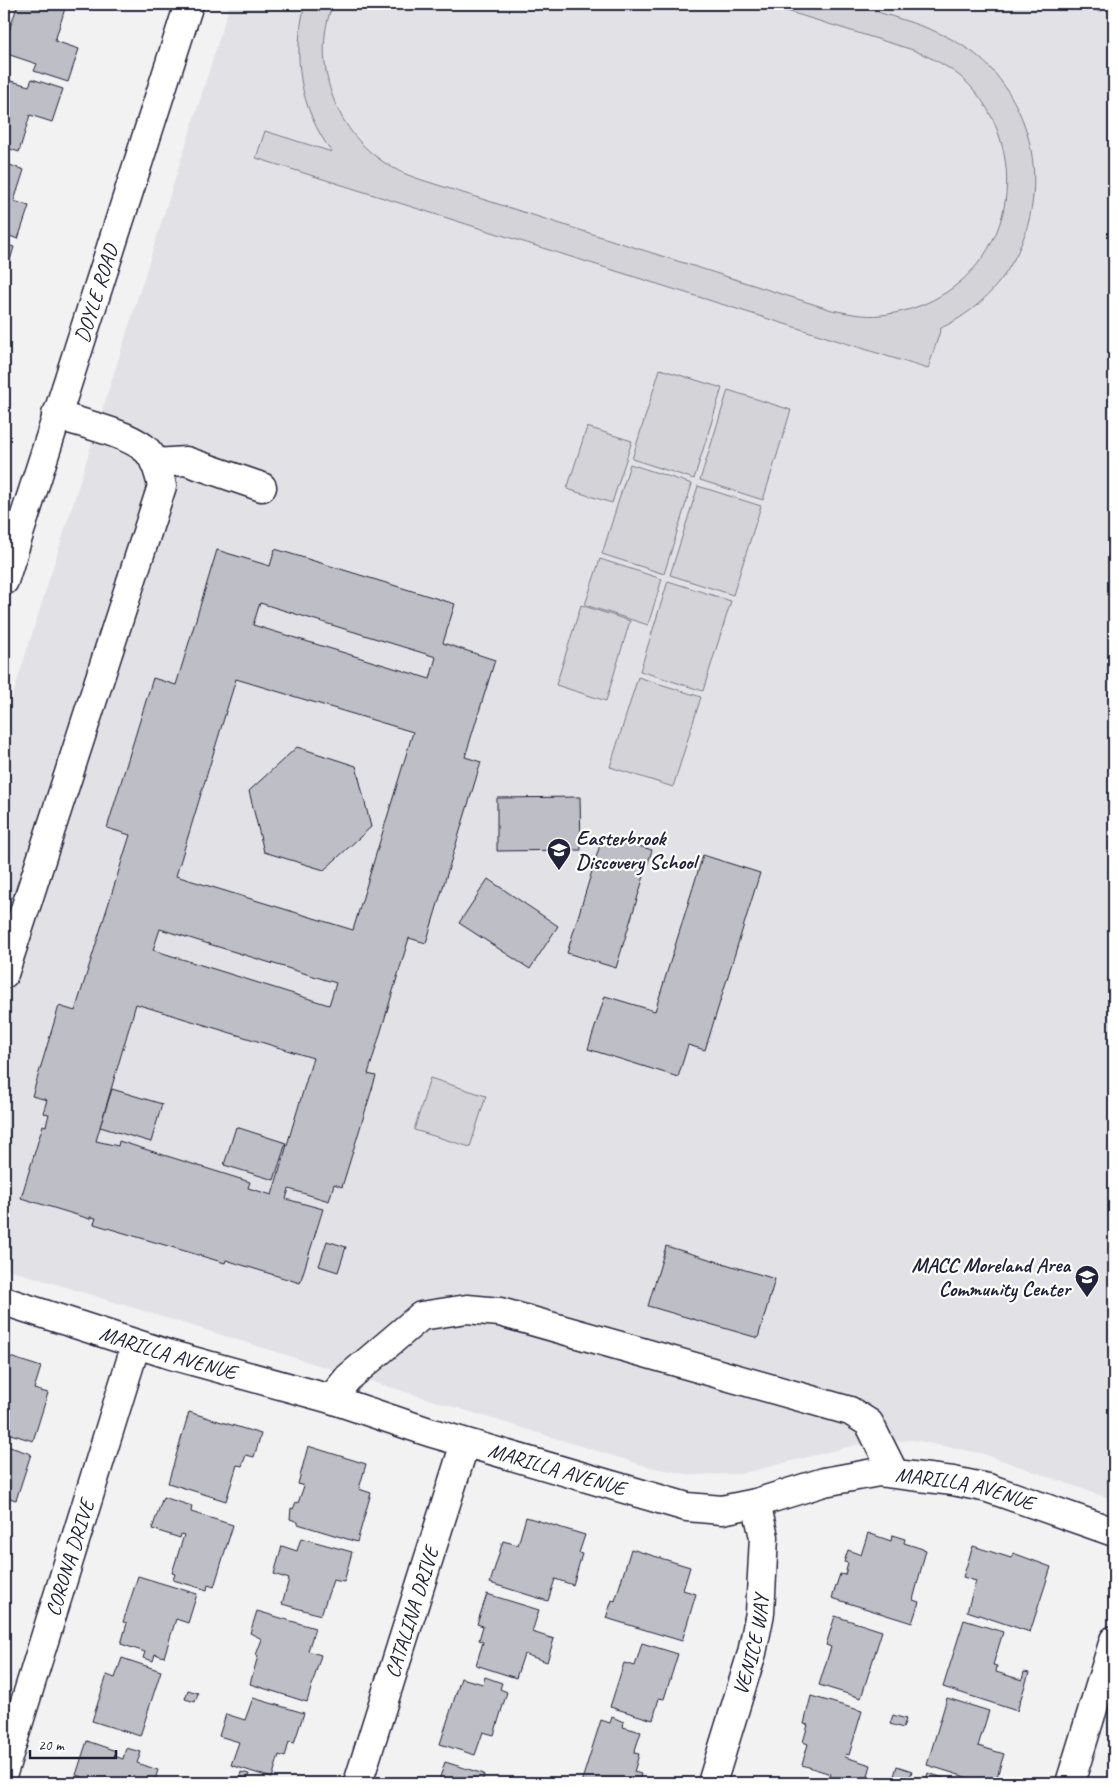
<svg xmlns="http://www.w3.org/2000/svg" width="1118" height="1787" font-family="Caveat,sans-serif">
  <style>
    .built { fill: #e2e2e6 }
    .green { fill: #d3d3d8; stroke: #7a7a8a }
    .building { fill: #bebec6; stroke: #22223b; fill-rule: evenodd }
    .lines { fill: none; stroke-linecap: round; stroke-linejoin: round }
    .minor-casing { stroke: #22223b; stroke-width: 31 }
    .major-casing { stroke: #22223b; stroke-width: 31 }
    .minor { stroke: #fff; stroke-width: 28 }
    .major { stroke: #fff; stroke-width: 28 }
    .labels { text-anchor: middle; dominant-baseline: central; stroke-width: 4.5; stroke-linejoin: round; paint-order: stroke }
    .street-label { font-size: 21px; fill: #22223b; stroke: #fff }
    .poi-label { font-size: 21px; font-weight: bold; fill: #22223b; stroke: #fff; text-anchor: start }
  </style>
  <rect width="100%" height="100%" fill="#f2f2f3"/>
  <filter id="ink" filterUnits="userSpaceOnUse"><feTurbulence type="fractalNoise" baseFrequency=".02" numOctaves="2"/><feDisplacementMap in="SourceGraphic" scale="10" xChannelSelector="R" yChannelSelector="G"/><feConvolveMatrix kernelMatrix="1 2 1 2 8 2 1 2 1" color-interpolation-filters="sRGB"/></filter>
  <g filter="url(#ink)">
    <!-- built -->
    <polygon class="built" points="230,4 1114,4 1114,1500 984,1454 913,1440 856,1445 740,1474 692,1475 649,1467 4,1268 4,723"/>
    <!-- green -->
    <g class="green">
      <path d="M305,4H333C311,57 332,125 378,158C391,168 404,174 419,179L832,310C848,313 864,317 881,315C969,306 1027,225 1000,138C992,112 976,87 953,71C940,62 927,56 913,50L764,4C793,4 824,0 852,4C861,5 872,10 881,13C910,22 939,30 965,47C983,58 998,75 1009,93C1060,175 1030,287 941,328L928,369L256,158L265,131L332,152C299,108 292,56 305,4Z"/>
      <polygon points="1081,4 1106,4 1100,12"/>
      <polygon points="660,369 722,388 694,479 632,459"/>
      <polygon points="728,390 791,410 763,500 700,480"/>
      <polygon points="587,427 632,441 612,503 567,489"/>
      <polygon points="630,464 692,484 664,574 602,554"/>
      <polygon points="698,486 761,506 733,595 670,575"/>
      <polygon points="600,559 662,579 648,625 585,605"/>
      <polygon points="668,581 731,601 703,691 640,671"/>
      <polygon points="581,605 630,621 606,701 556,685"/>
      <polygon points="638,677 701,697 673,787 610,767"/>
      <polygon points="430,1078 486,1096 470,1147 414,1130"/>
    </g>
    <!-- building -->
    <g class="building">
      <polygon points="18,4 66,5 55,41 79,49 68,82 34,71 37,64 4,53 4,35 7,36"/>
      <polygon points="4,79 29,86 32,79 63,89 52,122 30,115 19,152 4,147"/>
      <polygon points="4,163 24,170 14,201 29,206 18,239 4,234"/>
      <polygon points="4,244 14,247 5,277 4,276"/>
      <path d="M275,549L455,604L443,643L495,660L465,757L481,762L426,943L409,938L368,1074L376,1076L342,1187L334,1184L329,1201L289,1189L286,1199L323,1209L300,1283L226,1260L225,1263L94,1224L96,1218L90,1217V1219L21,1198L43,1125L46,1126L49,1114L43,1113L47,1100L32,1096L59,1006L75,1011L130,835L107,828L153,678L176,685L217,550L270,566ZM260,603L436,657L430,679L253,625ZM236,679L413,732L353,930L176,876ZM160,929L336,983L329,1005L153,950ZM136,1004L313,1058L272,1195L248,1188L250,1182L119,1141L118,1146L96,1141Z"/>
      <polygon points="297,747 356,766 371,827 324,870 264,852 249,791"/>
      <polygon points="580,797 581,850 497,851 497,798"/>
      <polygon points="603,835 652,850 616,968 567,953"/>
      <polygon points="703,855 760,873 705,1050 688,1045 678,1077 588,1049 605,996 655,1011"/>
      <polygon points="488,879 558,926 530,969 459,923"/>
      <polygon points="112,1089 162,1104 151,1142 100,1127"/>
      <polygon points="236,1127 286,1143 274,1180 224,1165"/>
      <polygon points="327,1241 346,1247 338,1272 319,1266"/>
      <polygon points="666,1246 775,1279 758,1338 648,1306"/>
      <polygon points="4,1355 41,1367 34,1389 48,1393 33,1441 4,1432"/>
      <polygon points="189,1412 261,1434 254,1457 246,1455 242,1466 237,1465 226,1501 168,1483"/>
      <polygon points="4,1445 31,1454 16,1500 6,1497 4,1505"/>
      <polygon points="308,1446 366,1464 359,1489 371,1493 357,1542 298,1524 298,1522 290,1519 291,1508 293,1509 296,1502 298,1503 304,1486 298,1484"/>
      <polygon points="163,1497 192,1506 191,1512 233,1525 214,1587 208,1585 207,1590 173,1580 175,1574 172,1573 184,1535 181,1534 180,1538 152,1529"/>
      <polygon points="526,1517 585,1535 579,1553 582,1554 573,1585 555,1579 548,1601 490,1583 503,1541 518,1545"/>
      <polygon points="868,1533 891,1541 892,1535 905,1539 904,1543 926,1550 913,1600 919,1602 912,1623 832,1598 840,1574 845,1575 848,1563 844,1562 848,1550 861,1555"/>
      <polygon points="301,1538 352,1552 344,1582 333,1580 321,1615 282,1604 289,1579 274,1574 282,1546 297,1551"/>
      <polygon points="973,1546 1011,1558 1013,1553 1051,1567 1030,1632 967,1611 976,1581 963,1577"/>
      <polygon points="631,1549 690,1567 683,1590 696,1594 682,1641 606,1618 612,1600 615,1601"/>
      <polygon points="138,1576 197,1594 188,1623 176,1619 164,1657 155,1654 153,1661 143,1658 145,1652 121,1644 127,1623 123,1622"/>
      <polygon points="487,1594 539,1610 532,1632 554,1639 547,1662 524,1654 516,1678 476,1665 483,1642 479,1640 483,1626 477,1624"/>
      <polygon points="257,1611 315,1628 308,1651 321,1655 307,1702 250,1684 258,1656 256,1655 262,1639 250,1633"/>
      <polygon points="835,1616 882,1631 861,1698 819,1685 831,1647 826,1645"/>
      <polygon points="964,1620 1003,1632 993,1665 997,1666 996,1672 1022,1680 1024,1672 1029,1673 1017,1711 943,1687"/>
      <polygon points="642,1643 678,1654 664,1699 659,1698 653,1720 610,1707 624,1663 635,1666"/>
      <polygon points="122,1658 161,1671 140,1736 92,1721 107,1675 115,1678"/>
      <polygon points="485,1677 502,1683 500,1689 507,1692 494,1735 483,1732 475,1755 440,1744 461,1678 483,1684"/>
      <polygon points="188,1690 198,1693 195,1702 185,1699"/>
      <polygon points="811,1696 862,1711 849,1755 846,1754 845,1757 871,1765 866,1783 842,1783 829,1779 831,1774 802,1765 808,1744 803,1742 808,1725 804,1724"/>
      <polygon points="253,1698 304,1713 294,1743 289,1742 285,1757 279,1755 272,1778 231,1765 239,1742 219,1736 226,1714 245,1720"/>
      <polygon points="947,1698 989,1711 978,1746 1004,1754 995,1783 985,1783 927,1765"/>
      <polygon points="893,1715 906,1719 903,1728 890,1724"/>
      <polygon points="612,1717 624,1722 623,1727 641,1732 634,1753 639,1754 634,1772 641,1774 638,1783 581,1783 601,1720 610,1723"/>
      <polygon points="87,1741 116,1751 114,1756 123,1759 126,1748 141,1752 137,1763 158,1770 154,1783 100,1783 76,1775"/>
      <polygon points="445,1762 484,1774 482,1783 428,1783 429,1780 438,1783"/>
      <polygon points="897,1766 912,1771 908,1783 892,1783"/>
      <polygon points="241,1772 249,1774 247,1779 240,1777"/>
      <polygon points="928,1773 959,1783 925,1783"/>
      <polygon points="786,1777 805,1783 784,1783"/>
    </g>
    <g class="lines">
      <defs>
        <g id="minor">
          <polyline points="155,463 186,461 262,487"/>
          <path d="M4,974L162,486C159,473 155,456 144,448C126,433 80,423 56,415"/>
          <path id="s1" d="M4,1301L171,1355L331,1399L429,1432L687,1507L722,1510L756,1503L824,1482L879,1472L953,1481L988,1488L1114,1532"/>
          <polyline points="331,1399 348,1378 421,1316 467,1309 500,1312 850,1411 869,1423 894,1473"/>
          <path id="s2" d="M4,1770L136,1344"/>
          <path id="s3" d="M358,1783L465,1443"/>
          <path id="s4" d="M712,1783L752,1653L760,1613L764,1537L756,1503"/>
          <polyline points="1070,1783 1114,1640"/>
        </g>
        <g id="major">
          <path id="s5" d="M4,581L189,4"/>
        </g>
      </defs>
      <!-- minor casing -->
      <use href="#minor" class="minor-casing"/>
      <!-- major casing -->
      <use href="#major" class="major-casing"/>
      <!-- minor -->
      <use href="#minor" class="minor"/>
      <!-- major -->
      <use href="#major" class="major"/>
    </g>
  </g>
  <!-- icons -->
  <defs>
    <symbol id="school-pin" viewBox="-11 -11 22 30"><path d="M0 17L-7.5 6A9.5 9.5 0 1 1 7.5 6Z" fill="#22223b" stroke="#fff"/><path d="M0-5L7-2L0 1L-7-2ZM-4 1L0 2.5L4 1V4Q0 6-4 4Z" fill="#fff"/></symbol>
  </defs>
  <g fill-rule="evenodd">
    <use href="#school-pin" x="545" y="836" width="28" height="38"/>
    <use href="#school-pin" x="1073" y="1263" width="28" height="38"/>
  </g>
  <g class="labels">
    <!-- street labels -->
    <g class="street-label">
      <text stroke="none"><textPath href="#s5" startOffset="302">DOYLE ROAD</textPath></text>
      <text stroke="none"><textPath href="#s1" startOffset="172">MARILLA AVENUE</textPath></text>
      <text stroke="none"><textPath href="#s1" startOffset="578">MARILLA AVENUE</textPath></text>
      <text stroke="none"><textPath href="#s1" startOffset="998">MARILLA AVENUE</textPath></text>
      <text stroke="none"><textPath href="#s2" startOffset="222">CORONA DRIVE</textPath></text>
      <text stroke="none"><textPath href="#s3" startOffset="179">CATALINA DRIVE</textPath></text>
      <text stroke="none"><textPath href="#s4" startOffset="144">VENICE WAY</textPath></text>
    </g>
    <!-- poi labels -->
    <g class="poi-label">
      <text x="576" y="838">Easterbrook<tspan x="576" dy="24">Discovery School</tspan></text>
      <text x="1070" y="1265" text-anchor="end">MACC Moreland Area<tspan x="1070" dy="24">Community Center</tspan></text>
    </g>
  </g>
  <!-- margin -->
  <rect width="1118" height="1787" fill="none" stroke="#fff" stroke-width="20"/>
  <rect x="10" y="10" width="1098" height="1767" fill="none" stroke="#22223b" stroke-width="2" filter="url(#ink)"/>
  <!-- scale -->
  <path d="M30 1750v8h86v-8" fill="none" stroke="#22223b" stroke-width="2.5"/>
  <text x="38" y="1750" font-size="15" fill="#22223b" stroke="#ffffff" stroke-width="4" paint-order="stroke">20 m</text>
</svg>
